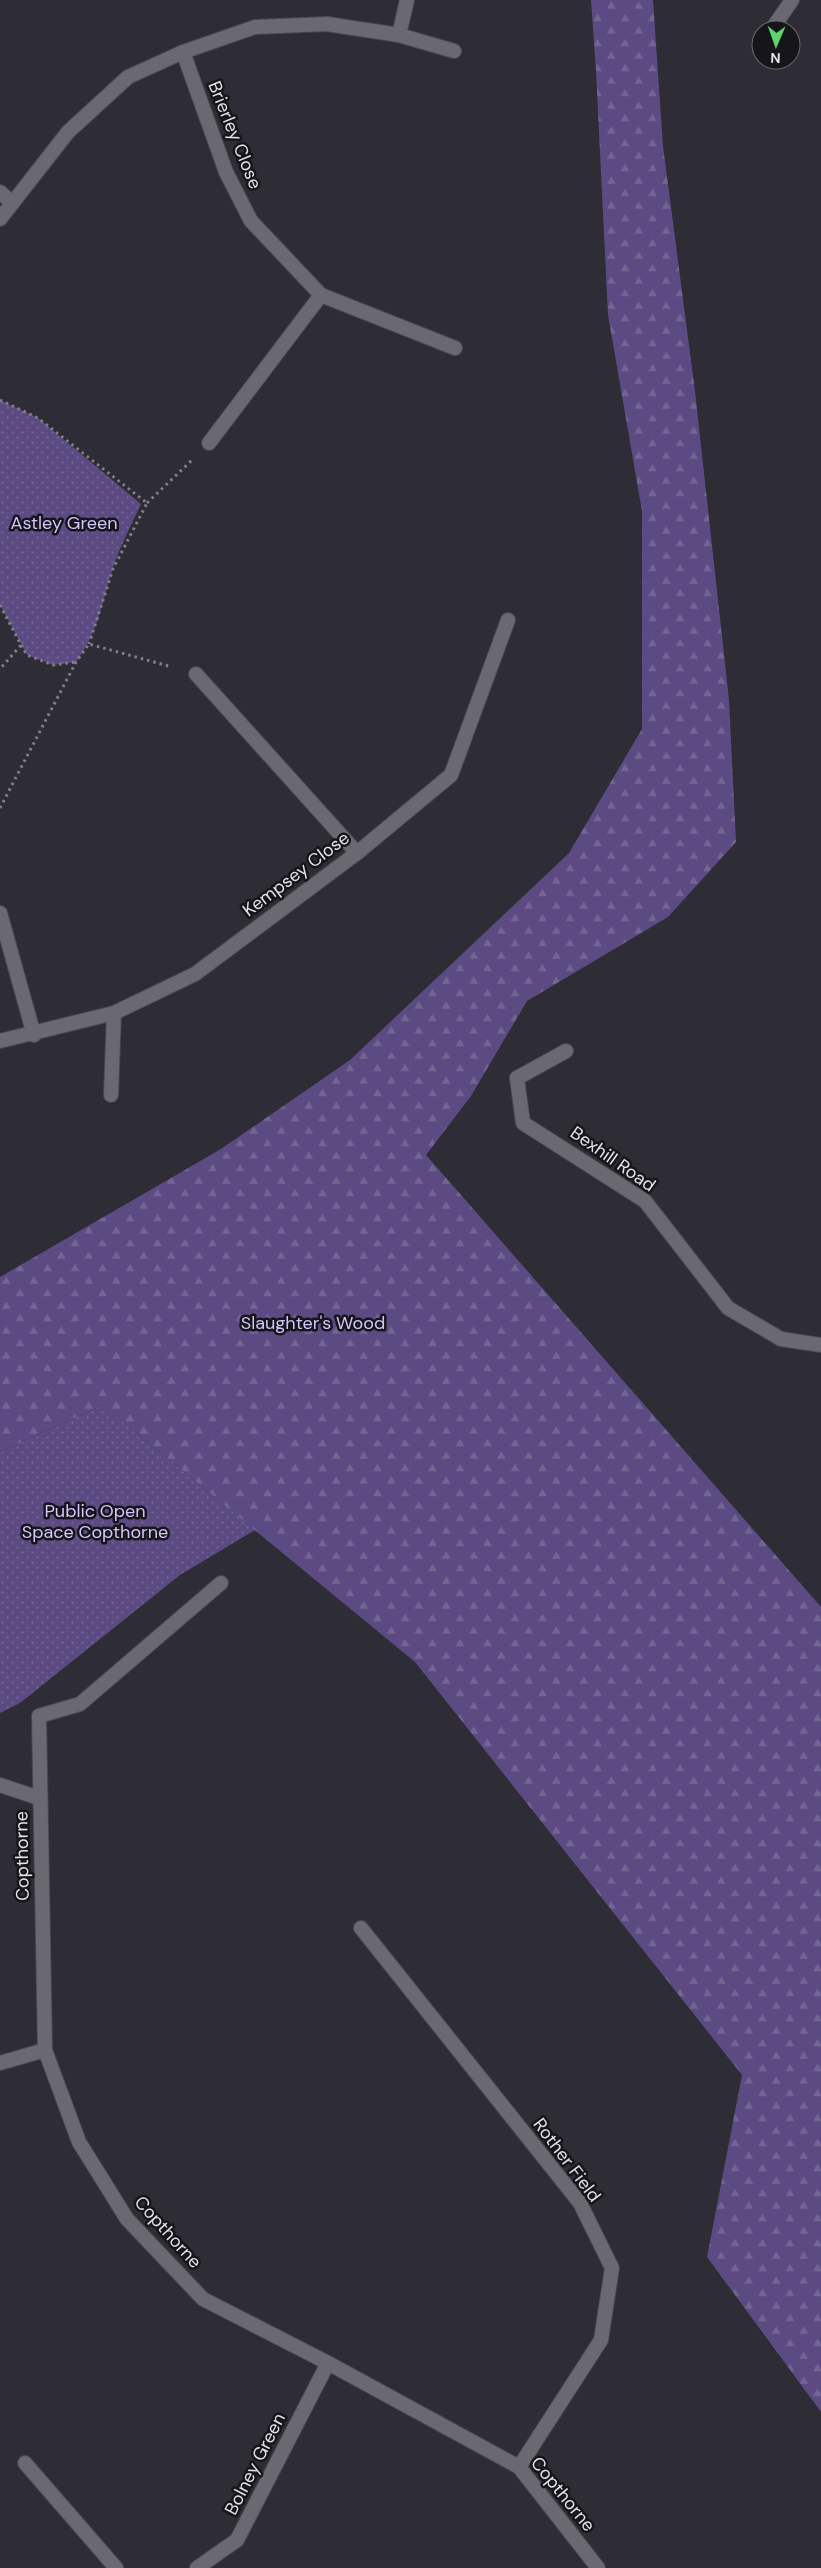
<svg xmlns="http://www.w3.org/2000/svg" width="821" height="2568" font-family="'DM Sans',sans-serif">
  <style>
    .grass { fill: url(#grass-dots) }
    .forest { fill: url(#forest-firs) }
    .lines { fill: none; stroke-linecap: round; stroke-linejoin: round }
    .service-casing { stroke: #4b4950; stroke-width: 16 }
    .minor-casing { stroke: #4b4950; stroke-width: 16 }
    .path { stroke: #828087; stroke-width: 3; stroke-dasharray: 2.5 4; stroke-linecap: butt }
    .service { stroke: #6a6871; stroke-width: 14 }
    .minor { stroke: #6a6871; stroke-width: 14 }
    .labels { text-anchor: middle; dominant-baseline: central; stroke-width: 5; stroke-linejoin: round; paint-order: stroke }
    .street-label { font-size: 18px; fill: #e2e1e6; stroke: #161519 }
    .park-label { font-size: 18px; fill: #d3c5fd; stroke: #161519 }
  </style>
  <defs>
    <pattern id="grass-dots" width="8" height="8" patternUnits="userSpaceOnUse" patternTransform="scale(1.25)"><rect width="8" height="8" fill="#5b4b82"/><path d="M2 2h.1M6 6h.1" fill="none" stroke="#726594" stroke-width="1.8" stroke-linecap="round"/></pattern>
    <pattern id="forest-firs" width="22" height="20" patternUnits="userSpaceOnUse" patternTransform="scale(1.25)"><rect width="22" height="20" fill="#5b4b82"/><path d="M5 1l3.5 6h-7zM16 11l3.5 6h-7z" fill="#726594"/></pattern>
  </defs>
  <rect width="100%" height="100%" fill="#2e2c34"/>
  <!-- grass -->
  <g class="grass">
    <path d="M0,400L38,418L141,504C131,526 119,548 112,571C101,606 98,632 76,662L53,665L27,655L0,605Z"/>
    <polygon points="103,1405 255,1530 180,1575 20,1703 0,1713 0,1452"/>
  </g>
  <!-- forest -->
  <polygon class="forest" points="591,0 653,0 663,146 695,391 729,700 736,842 668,917 527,1001 471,1096 426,1155 821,1607 821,2412 707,2257 742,2075 415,1662 103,1405 0,1452 0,1277 221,1149 350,1060 569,853 642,729 642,511 608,315 596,71"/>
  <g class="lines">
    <defs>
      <g id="service">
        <polyline points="0,192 12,203"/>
        <polyline points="111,1095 114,1013"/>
        <polyline points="39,1716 80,1704 221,1583"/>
        <polyline points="0,1785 39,1798"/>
        <polyline points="25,2463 116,2568"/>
      </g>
      <g id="minor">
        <polyline points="772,29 792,0"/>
        <polyline points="399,35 407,0"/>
        <polyline points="183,52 226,172 251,221 321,295 455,348"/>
        <polyline points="0,219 68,132 128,77 183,52 255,27 327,24 399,35 454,51"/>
        <polyline points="209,443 321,295"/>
        <polyline points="196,674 357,853"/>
        <polyline points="0,913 34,1035"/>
        <polyline points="0,1041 114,1013 195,974 357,853 451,775 508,620"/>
        <polyline points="566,1051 517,1078 523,1123 645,1201 728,1308 781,1339 821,1345"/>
        <polyline points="39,1716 45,2050 79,2142 127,2219 203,2299 328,2363 519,2467 598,2568"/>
        <polyline points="361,1928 580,2203 612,2268 601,2340 519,2467"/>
        <polyline points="0,2063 45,2050"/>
        <polyline points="197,2568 237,2540 328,2363"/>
      </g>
    </defs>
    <!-- service casing -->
    <use href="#service" class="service-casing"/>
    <!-- minor casing -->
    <use href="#minor" class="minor-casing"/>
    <!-- path -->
    <g class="path">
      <polyline points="0,400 38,418 147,503 113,569 89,644"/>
      <polyline points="147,503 192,460"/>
      <polyline points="0,605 21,645 0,669"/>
      <polyline points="21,645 27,655 53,665 75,662"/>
      <polyline points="0,808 76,662 89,644 172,667"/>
    </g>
    <!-- service -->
    <use href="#service" class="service"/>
    <!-- minor -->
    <use href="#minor" class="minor"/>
  </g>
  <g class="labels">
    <!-- street labels -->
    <g class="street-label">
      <text transform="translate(235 135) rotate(68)">Brierley Close</text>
      <text transform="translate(296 874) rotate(-37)">Kempsey Close</text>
      <text transform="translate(613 1159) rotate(35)">Bexhill Road</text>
      <text transform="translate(22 1856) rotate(-91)">Copthorne</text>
      <text transform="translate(567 2160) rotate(53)">Rother Field</text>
      <text transform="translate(168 2232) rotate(48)">Copthorne</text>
      <text transform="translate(255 2464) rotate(-63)">Bolney Green</text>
      <text transform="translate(563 2494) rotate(51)">Copthorne</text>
    </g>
    <!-- park labels -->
    <g class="park-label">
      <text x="64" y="523">Astley Green</text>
      <text x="313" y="1323">Slaughter's Wood</text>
      <text x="95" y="1511">Public Open<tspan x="95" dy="21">Space Copthorne</tspan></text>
    </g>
  </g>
  <!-- north arrow -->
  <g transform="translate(776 45) rotate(182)"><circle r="24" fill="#161519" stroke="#68676b"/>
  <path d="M0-4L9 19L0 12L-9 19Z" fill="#5dd56d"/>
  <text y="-8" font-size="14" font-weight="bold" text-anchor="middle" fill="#e2e1e6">N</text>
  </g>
</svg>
